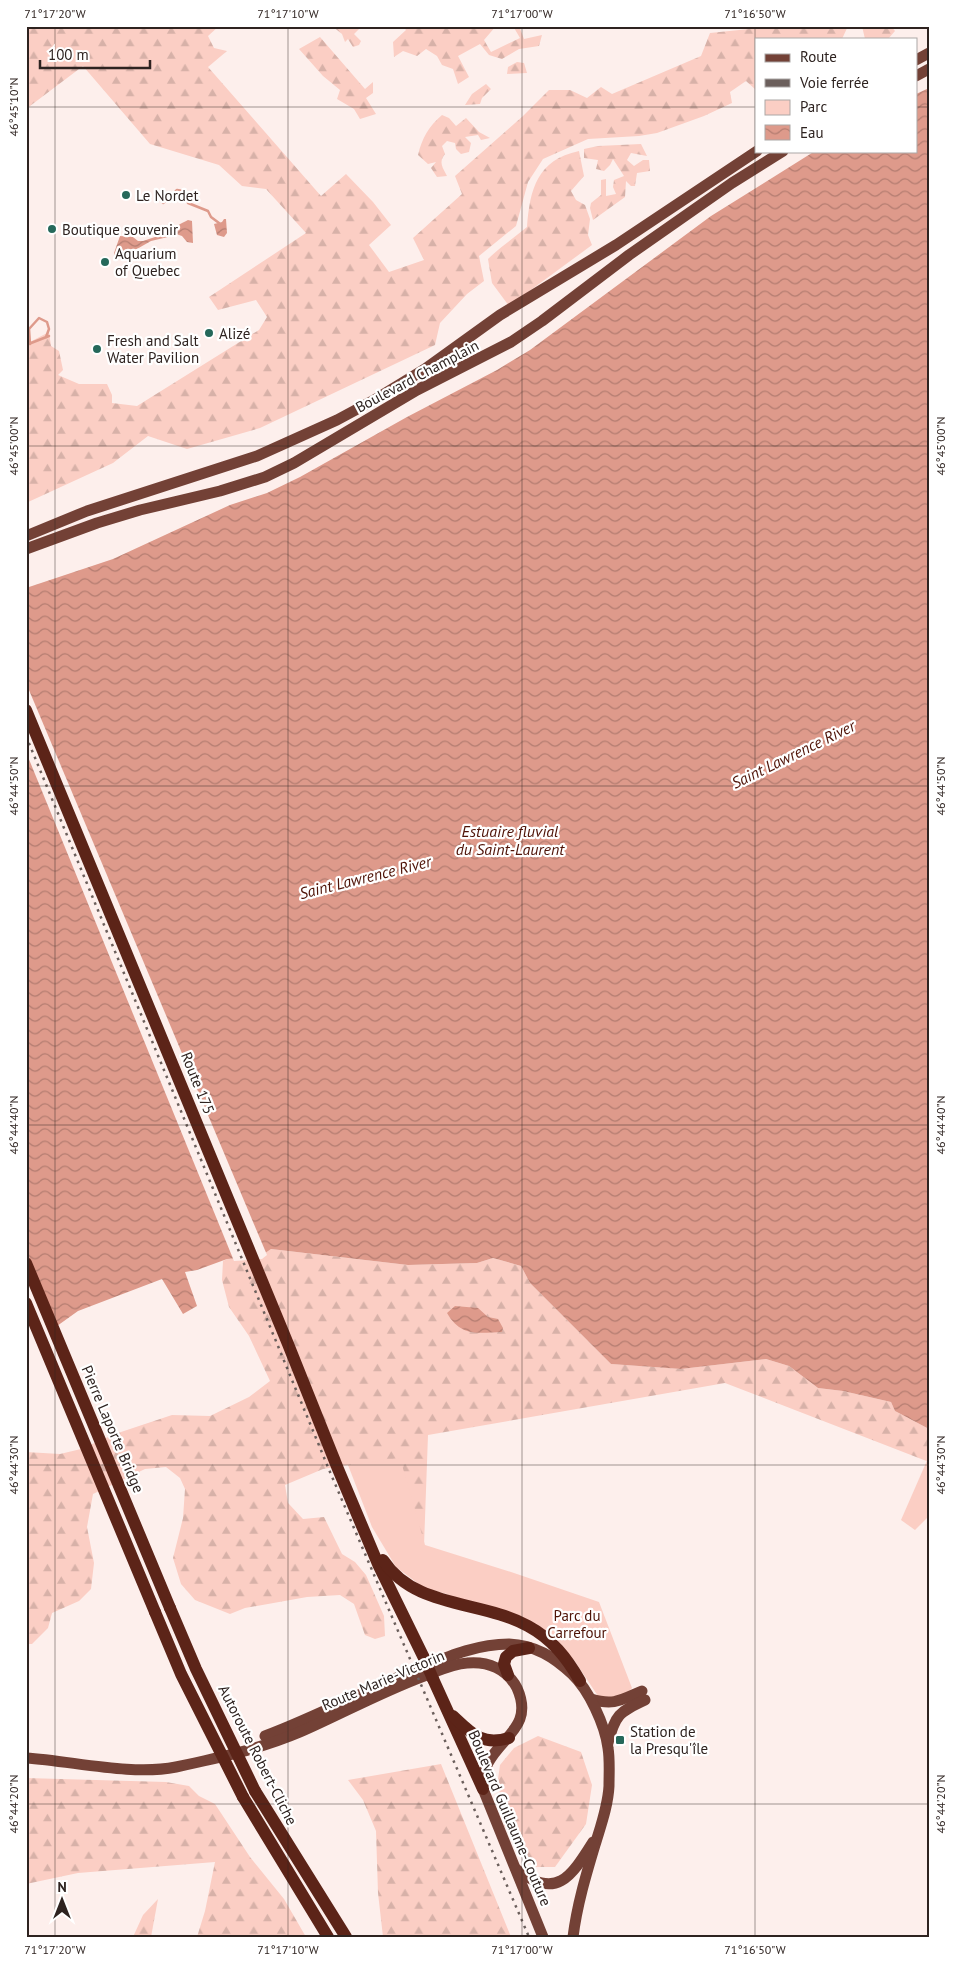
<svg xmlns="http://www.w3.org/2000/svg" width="955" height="1963" font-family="'PT Sans',sans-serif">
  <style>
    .forest { fill: url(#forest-firs) }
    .park { fill: #fbcec4 }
    .water { fill: url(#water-waves) }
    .pier { fill: #fdefec }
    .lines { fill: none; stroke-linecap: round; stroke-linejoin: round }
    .stream { stroke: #de9a8b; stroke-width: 2.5 }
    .major { stroke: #734136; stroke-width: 11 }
    .highway { stroke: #5c2418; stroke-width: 12 }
    .rail { stroke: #6b5f5c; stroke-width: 2.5; stroke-dasharray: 2.5 5; stroke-linecap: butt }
    .highway-bridge { stroke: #5c2418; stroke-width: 12 }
    .ticks { fill: none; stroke: #2e2320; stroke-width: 1; stroke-opacity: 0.45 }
    .poi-dot { fill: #25685a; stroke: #fff; stroke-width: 2 }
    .labels { text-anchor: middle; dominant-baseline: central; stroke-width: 4.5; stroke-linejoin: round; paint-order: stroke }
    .poi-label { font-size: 15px; fill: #2e2320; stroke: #fff; text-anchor: start }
    .street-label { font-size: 15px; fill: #2e2320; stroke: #fff }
    .park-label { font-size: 15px; fill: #4f1407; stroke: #fff }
    .water-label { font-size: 16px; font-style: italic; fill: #4f1307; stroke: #fff }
    .neatline { fill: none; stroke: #2e2320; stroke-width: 2 }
    .ticks-label { font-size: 12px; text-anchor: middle; fill: #2e2320 }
  </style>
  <defs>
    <pattern id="forest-firs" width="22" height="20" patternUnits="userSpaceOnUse" patternTransform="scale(1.25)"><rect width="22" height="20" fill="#fbcec4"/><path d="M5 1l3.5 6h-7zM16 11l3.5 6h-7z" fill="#d7b1a8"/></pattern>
    <pattern id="water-waves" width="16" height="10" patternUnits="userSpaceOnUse" patternTransform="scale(1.25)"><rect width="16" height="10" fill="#de9a8b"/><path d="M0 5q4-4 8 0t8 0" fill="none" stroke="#b47d71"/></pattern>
  </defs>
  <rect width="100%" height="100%" fill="#fdefec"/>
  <!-- forest -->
  <g class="forest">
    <polygon points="26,26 219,26 208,36 214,48 227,51 208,67 321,196 346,174 373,202 391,225 369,245 389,272 424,260 413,238 462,194 455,176 523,116 549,90 570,90 587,98 601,87 612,94 701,56 710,33 749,29 752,26 848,26 842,39 756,39 756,90 746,81 730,92 732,103 704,116 657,133 639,136 588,139 543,159 528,182 516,226 479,256 484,281 467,294 440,323 435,345 260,428 187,449 148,436 113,463 26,503 26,344 49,332 51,346 59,351 63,370 58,375 79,384 107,384 112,395 112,403 137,406 259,330 267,317 256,300 218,310 209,297 306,233 266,189 242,186 219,165 150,144 83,66 26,109"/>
    <polygon points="332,26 356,26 359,29 354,34 361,41 359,45 353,47 348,39 345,42 342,34"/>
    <polygon points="403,26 496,26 484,40 491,52 520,38 513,26 519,26 524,39 542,35 539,46 519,49 502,59 489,55 480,44 458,56 469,77 458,84 453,69 442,65 437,56 426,49 417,56 403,51 394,57 393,42 406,30"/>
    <polygon points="862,26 891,26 895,31 888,39 865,39"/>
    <polygon points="320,37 365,89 373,82 373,93 366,98 376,114 360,119 354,109 337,99 340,90 323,76 299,49"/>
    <polygon points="517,62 524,63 527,73 507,74 508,67"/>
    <polygon points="486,84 491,89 482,98 480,104 465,105 472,94"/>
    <path d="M442,115L449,118L456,126L466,118L479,132L490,138L481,140L478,135L465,137L471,143L469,152L461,154L456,149L455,143L447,141L442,146L445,154C438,162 443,168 447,176L437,177L431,168L436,162L428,164L418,155C422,138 429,126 442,115Z"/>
    <polygon points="641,144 647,156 631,153 627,160 634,166 643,160 649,160 650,171 637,173 635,186 631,186 626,181 625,197 593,220 590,208 591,203 601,195 601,180 606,179 606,196 616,194 613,187 614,180 624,176 613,159 610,165 604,171 596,169 598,160 584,158 584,149 598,146"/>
    <path d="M579,151L584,176L571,191L576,200L585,205L590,219L588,235L592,245L509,306L492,283L488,259C500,247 514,238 527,227C530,189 537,160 579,151Z"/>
    <polygon points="271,1249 408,1265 477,1263 493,1258 521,1266 530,1283 611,1364 681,1369 766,1359 789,1366 818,1388 843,1391 891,1402 895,1411 929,1429 929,1462 725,1383 428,1435 424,1546 348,1465 323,1469 285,1485 288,1503 303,1519 324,1517 342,1554 355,1562 366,1575 384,1616 385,1636 375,1639 365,1635 354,1604 340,1595 307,1597 245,1608 230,1614 195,1600 181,1584 173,1558 183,1518 185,1489 180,1478 166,1467 145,1469 93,1494 87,1527 94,1563 91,1589 79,1601 52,1613 48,1628 32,1644 26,1644 26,1452 60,1454 81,1449 115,1434 172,1415 210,1416 249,1397 270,1381 249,1336 229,1307 222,1280 223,1261 227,1259 261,1256"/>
    <polygon points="538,1736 581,1752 592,1785 586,1824 555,1867 536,1867 504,1826 498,1779 500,1765 514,1748"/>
    <polygon points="441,1764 511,1937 383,1937 378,1893 376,1831 363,1800 348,1780"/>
    <polygon points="26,1778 166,1782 189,1786 199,1796 215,1804 250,1857 284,1899 306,1937 197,1937 205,1911 215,1862 78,1873 26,1884"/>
    <polygon points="158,1899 151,1937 133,1937 143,1915"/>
  </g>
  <!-- park -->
  <g class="park">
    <polygon points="929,1456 929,1516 915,1530 901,1520"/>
    <path d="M400,1458L425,1545L514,1573L599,1602L632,1688C623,1700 612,1699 598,1696L574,1660L559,1644L457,1602L447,1594L424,1588L396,1567L372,1527L348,1465Z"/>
  </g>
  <!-- water -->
  <g class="water">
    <polygon points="929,88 929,1429 895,1411 891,1402 843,1391 818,1388 789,1366 766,1359 681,1369 611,1364 530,1283 521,1266 493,1258 477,1263 408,1265 271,1249 261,1256 227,1259 197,1270 185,1272 197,1306 183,1314 162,1279 78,1311 50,1331 26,1345 26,588 113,559 230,505 267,493 300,477 407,417 497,370 530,350 711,216 815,151 916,151 916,94"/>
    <polygon points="224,219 226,219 227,233 224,237 217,235 214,224 222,222"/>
    <path d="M188,220L192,221L193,243L187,242L182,236L176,234L168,237L151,241L121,258L114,256V253L120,236L133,237L138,241H143L155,237L172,234C175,226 180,224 188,220Z"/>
    <path d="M455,1306L478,1308L488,1317L498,1319L503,1328L502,1332C478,1333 461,1337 447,1313Z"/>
  </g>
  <!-- pier -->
  <g class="pier">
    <polygon points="26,683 267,1255 262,1259 234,1261 26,752"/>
    <polygon points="26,1250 58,1328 28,1346 26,1342"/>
  </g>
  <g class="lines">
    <!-- stream -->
    <g class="stream">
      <polyline points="187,197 188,203 208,211 211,217 219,223"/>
      <polyline points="163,203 177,190 183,191 184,193"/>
      <polyline points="30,344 29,329 39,318 47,322 49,329 46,337"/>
      <polyline points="26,345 49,336"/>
    </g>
    <!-- major -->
    <g class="major">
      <polyline points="916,60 929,53"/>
      <polyline points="916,76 929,69"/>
      <polyline points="26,536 87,511 257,456 337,420 376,399 425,369 500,315 616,245 757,151"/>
      <polyline points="26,549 97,523 140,510 220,491 265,477 294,463 417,390 511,342 542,321 629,255 732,183 783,151"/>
      <path d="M591,1699C614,1706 621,1700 642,1691"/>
      <path d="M265,1736C316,1717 364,1691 415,1670C445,1658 475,1644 509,1644C535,1645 554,1657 572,1674C589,1690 605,1725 608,1748C610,1760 609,1773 609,1786C608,1806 601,1825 595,1845C586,1875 577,1905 573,1937"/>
      <path d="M608,1743C615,1715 619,1712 645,1700"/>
      <path d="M26,1758C73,1761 131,1776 176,1767C218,1758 260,1749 300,1732C341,1714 381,1692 424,1676C438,1671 452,1664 467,1663C488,1661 507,1669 517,1688C534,1726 502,1736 488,1763C483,1771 483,1780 483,1789L543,1937"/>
      <path d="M516,1869C556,1901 571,1877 593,1842"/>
    </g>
    <!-- highway -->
    <g class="highway">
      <polyline points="26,710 288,1344 338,1469 378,1564 424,1658"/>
      <polyline points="26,1263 170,1608"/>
      <polyline points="26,1303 155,1612"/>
      <path d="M383,1560C415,1609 481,1600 528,1626C552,1639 567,1658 580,1681"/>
      <polyline points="508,1675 504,1664 506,1657 513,1651 529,1648"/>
      <polyline points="433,1679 483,1789"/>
      <path d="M453,1716C472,1734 482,1746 509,1738"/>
      <polyline points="255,1791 346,1937"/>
      <polyline points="243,1797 328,1937"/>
    </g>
    <!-- rail -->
    <polyline class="rail" points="26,736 330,1472 529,1937"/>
    <!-- highway-bridge -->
    <g class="highway-bridge">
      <polyline points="170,1608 196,1669 255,1791"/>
      <polyline points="155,1612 181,1674 243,1797"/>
      <polyline points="424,1658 433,1679"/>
    </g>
  </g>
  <!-- ticks -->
  <path class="ticks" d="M55,26V1937M288,26V1937M522,26V1937M755,26V1937M26,107H756M916,107H929M26,446H929M26,786H929M26,1125H929M26,1465H929M26,1804H929"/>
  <!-- markers -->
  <g class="poi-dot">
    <circle cx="126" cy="195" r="5"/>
    <circle cx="52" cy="229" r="5"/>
    <circle cx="105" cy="262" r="5"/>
    <circle cx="209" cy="333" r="5"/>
    <circle cx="97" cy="349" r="5"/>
    <rect x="615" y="1735" width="10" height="10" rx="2.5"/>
  </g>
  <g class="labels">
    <!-- poi labels -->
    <g class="poi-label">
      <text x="136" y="195">Le Nordet</text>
      <text x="62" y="229">Boutique souvenir</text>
      <text x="115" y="253">Aquarium<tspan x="115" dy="17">of Quebec</tspan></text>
      <text x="219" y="333">Alizé</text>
      <text x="107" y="340">Fresh and Salt<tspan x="107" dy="17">Water Pavilion</tspan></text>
      <text x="630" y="1731">Station de<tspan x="630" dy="17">la Presqu'île</tspan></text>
    </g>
    <!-- street labels -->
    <g class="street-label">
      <text transform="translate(417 376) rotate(-28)">Boulevard Champlain</text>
      <text transform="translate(198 1083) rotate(68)">Route 175</text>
      <text transform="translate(113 1429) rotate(67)">Pierre Laporte Bridge</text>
      <text transform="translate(383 1680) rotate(-23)">Route Marie-Victorin</text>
      <text transform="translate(258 1755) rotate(63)">Autoroute Robert-Cliche</text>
      <text transform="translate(510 1818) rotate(67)">Boulevard Guillaume-Couture</text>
    </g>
    <!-- park labels -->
    <g class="park-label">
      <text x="577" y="1615">Parc du<tspan x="577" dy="17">Carrefour</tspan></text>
    </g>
    <!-- water labels -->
    <g class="water-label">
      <text transform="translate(793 754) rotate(-26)">Saint Lawrence River</text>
      <text x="510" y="831">Estuaire fluvial<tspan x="510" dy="18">du Saint-Laurent</tspan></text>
      <text transform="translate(365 877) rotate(-14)">Saint Lawrence River</text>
    </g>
  </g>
  <!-- border -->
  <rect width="955" height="1963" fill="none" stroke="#ffffff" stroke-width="55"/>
  <!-- legend -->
  <rect x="755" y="38" width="162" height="115" fill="#ffffff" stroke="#aba7a6"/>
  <rect x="765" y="54" width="25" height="8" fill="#734136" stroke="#aba7a6"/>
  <text x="800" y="62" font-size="15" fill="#2e2320">Route</text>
  <rect x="765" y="79" width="25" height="8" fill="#6b5f5c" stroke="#aba7a6"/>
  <text x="800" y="88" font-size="15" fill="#2e2320">Voie ferrée</text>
  <rect x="765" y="100" width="25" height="15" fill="#fbcec4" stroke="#aba7a6"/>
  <text x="800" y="112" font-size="15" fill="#2e2320">Parc</text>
  <rect x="765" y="125" width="25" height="15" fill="url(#water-waves)" stroke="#aba7a6"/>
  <text x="800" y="138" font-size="15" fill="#2e2320">Eau</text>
  <!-- north arrow -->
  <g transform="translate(62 1900)" stroke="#ffffff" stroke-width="4" paint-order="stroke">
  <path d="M0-4L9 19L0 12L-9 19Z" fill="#2e2320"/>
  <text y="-8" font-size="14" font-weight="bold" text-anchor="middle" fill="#2e2320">N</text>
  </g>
  <!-- scale -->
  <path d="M40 60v8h110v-8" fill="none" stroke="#2e2320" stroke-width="2.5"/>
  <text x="48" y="60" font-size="15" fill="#2e2320" stroke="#ffffff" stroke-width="4" paint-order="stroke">100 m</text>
  <rect x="28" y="28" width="900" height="1908" class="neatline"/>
  <g class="ticks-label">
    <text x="55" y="18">71°17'20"W</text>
    <text x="288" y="18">71°17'10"W</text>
    <text x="522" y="18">71°17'00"W</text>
    <text x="755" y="18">71°16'50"W</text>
    <text transform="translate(14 107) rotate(-90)" y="4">46°45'10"N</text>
    <text transform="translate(14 446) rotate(-90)" y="4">46°45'00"N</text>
    <text transform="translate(941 446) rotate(-90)" y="4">46°45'00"N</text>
    <text transform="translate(14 786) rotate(-90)" y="4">46°44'50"N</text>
    <text transform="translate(941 786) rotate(-90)" y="4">46°44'50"N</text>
    <text transform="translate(14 1125) rotate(-90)" y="4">46°44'40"N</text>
    <text transform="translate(941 1125) rotate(-90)" y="4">46°44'40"N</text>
    <text transform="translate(14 1465) rotate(-90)" y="4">46°44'30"N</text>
    <text transform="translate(941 1465) rotate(-90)" y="4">46°44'30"N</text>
    <text transform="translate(14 1804) rotate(-90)" y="4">46°44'20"N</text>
    <text transform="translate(941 1804) rotate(-90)" y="4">46°44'20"N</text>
    <text x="55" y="1954">71°17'20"W</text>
    <text x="288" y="1954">71°17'10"W</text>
    <text x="522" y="1954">71°17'00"W</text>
    <text x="755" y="1954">71°16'50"W</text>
  </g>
</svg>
